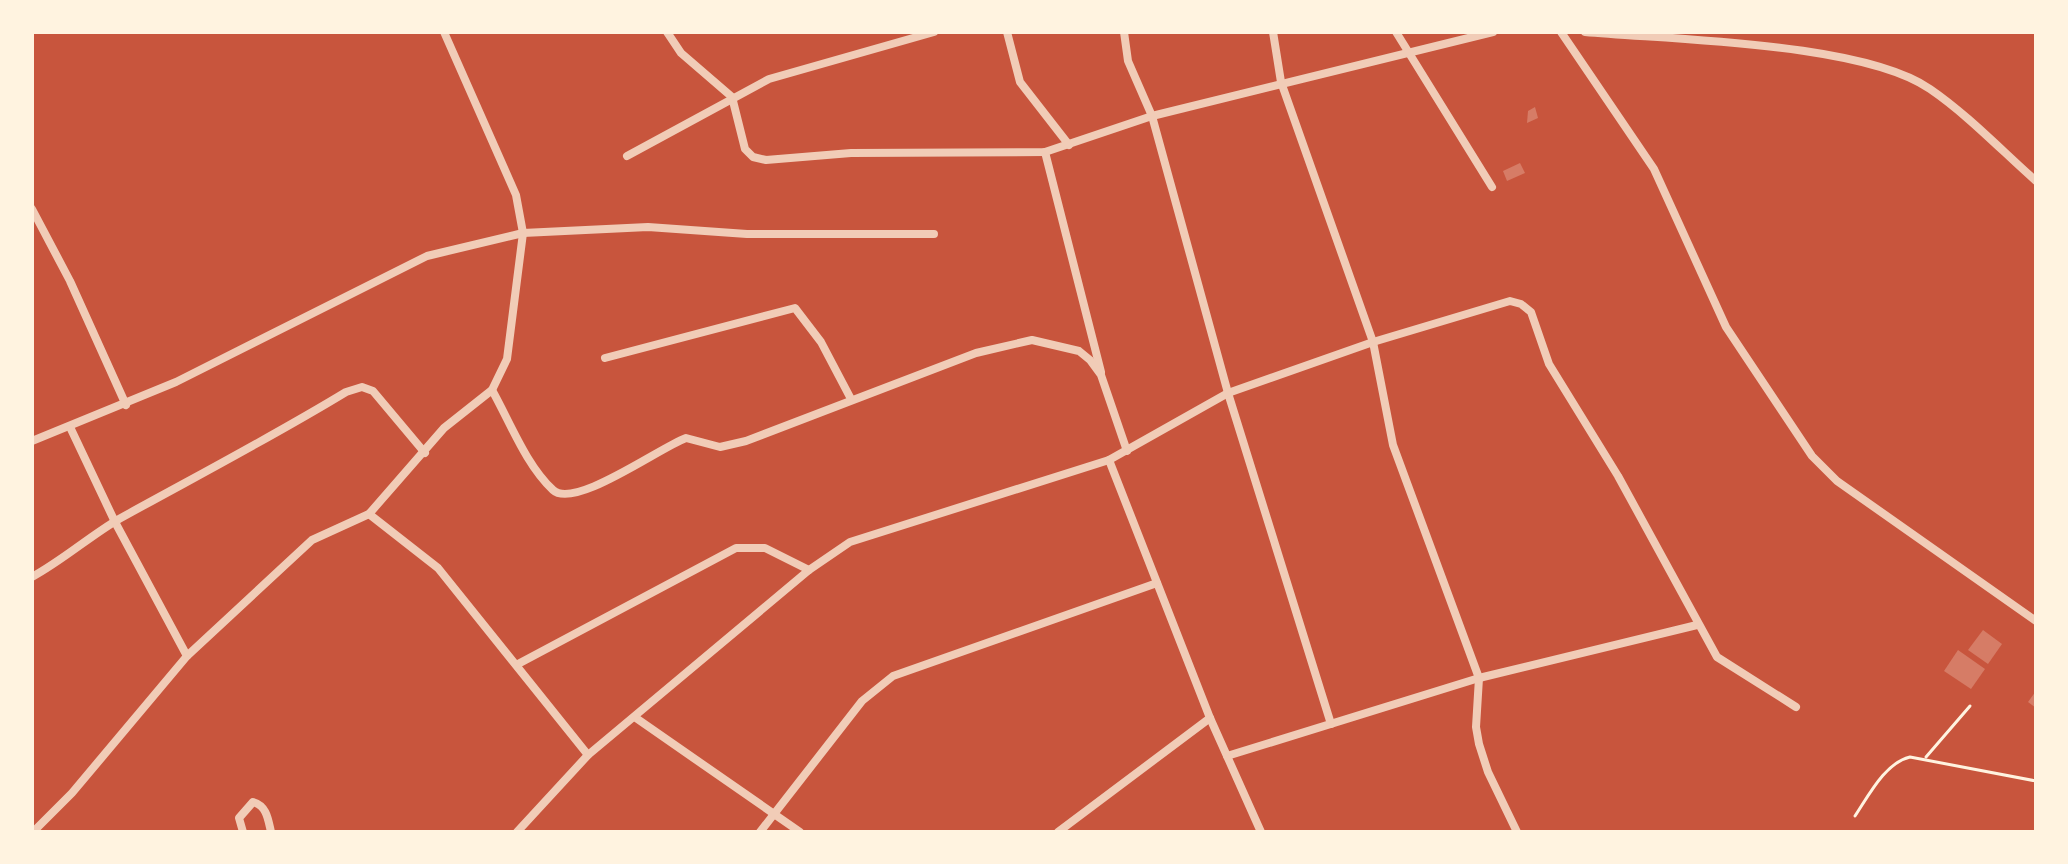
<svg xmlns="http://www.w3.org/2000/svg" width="2068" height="864" font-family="'Alegreya Sans',sans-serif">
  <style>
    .building { fill: #d67c66 }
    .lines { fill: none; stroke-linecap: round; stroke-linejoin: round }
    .path { stroke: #fff3e0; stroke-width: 3 }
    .minor { stroke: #f1ccb7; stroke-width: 8 }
  </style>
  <rect width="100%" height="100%" fill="#c8553d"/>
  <!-- building -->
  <g class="building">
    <polygon points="1535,107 1538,118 1527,123 1528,111"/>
    <polygon points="1520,163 1525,173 1507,181 1503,171"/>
    <polygon points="1983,630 2002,644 1988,664 1968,650"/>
    <polygon points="1958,650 1985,669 1971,689 1944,671"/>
    <polygon points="2036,691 2036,708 2028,702"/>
  </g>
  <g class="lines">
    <!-- path -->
    <g class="path">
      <polyline points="1926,757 1970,706"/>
      <path d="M1855,816C1869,795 1885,763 1910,757L2036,781"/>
    </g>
    <!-- minor -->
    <g class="minor">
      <polyline points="667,32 681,53 732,97 745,149 753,157 766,160 851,153 1045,152 1152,116 1493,32"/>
      <polyline points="1007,32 1020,82 1069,145"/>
      <polyline points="1124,32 1128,61 1152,116 1228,393 1331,724"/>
      <polyline points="1273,32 1281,82 1373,342 1393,445 1479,678 1476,727 1479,744 1488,772 1517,832"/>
      <polyline points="1396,32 1492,187"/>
      <polyline points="1561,32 1654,169 1726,327 1812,456 1837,481 2036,621"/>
      <path d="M1585,32C1671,40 1862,42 1930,89C1968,115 2002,151 2036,181"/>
      <polyline points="1045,152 1101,372"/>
      <polyline points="627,156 769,79 934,32"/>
      <polyline points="32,209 70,281 126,405"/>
      <polyline points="605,358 795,308 821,342 851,399"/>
      <path d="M492,390C510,422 526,465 553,490C574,510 659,448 686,438L720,447L746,441L976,353L1032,340L1079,351L1090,360L1101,375L1127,451"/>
      <polyline points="70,427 115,522 187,656"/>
      <polyline points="32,441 176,382 427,256 523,233 648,227 747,234 934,234"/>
      <polyline points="1109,460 1210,718 1261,832"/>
      <polyline points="369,514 438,568 588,755"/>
      <path d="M32,577C63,560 90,536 119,519C195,477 272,437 346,392L362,387L373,391L425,453"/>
      <polyline points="518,664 736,548 765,548 809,570"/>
      <polyline points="636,718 800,832"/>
      <polyline points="1227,756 1479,678 1697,625"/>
      <polyline points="33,832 72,793 187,656 312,540 369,514 444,428 492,390 507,359 523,233 516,195 444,32"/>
      <path d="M243,832L239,818L253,802C267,806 268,819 271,832"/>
      <polyline points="517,832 588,755 809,570 850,542 1109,460 1228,393 1373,342 1510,301 1521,304 1531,312 1549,364 1618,476 1717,657 1796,707"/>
      <polyline points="760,832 862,701 893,676 1157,583"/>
      <polyline points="1058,832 1210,718"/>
    </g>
  </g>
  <!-- border -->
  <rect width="2068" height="864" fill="none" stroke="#fff3e0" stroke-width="68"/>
</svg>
